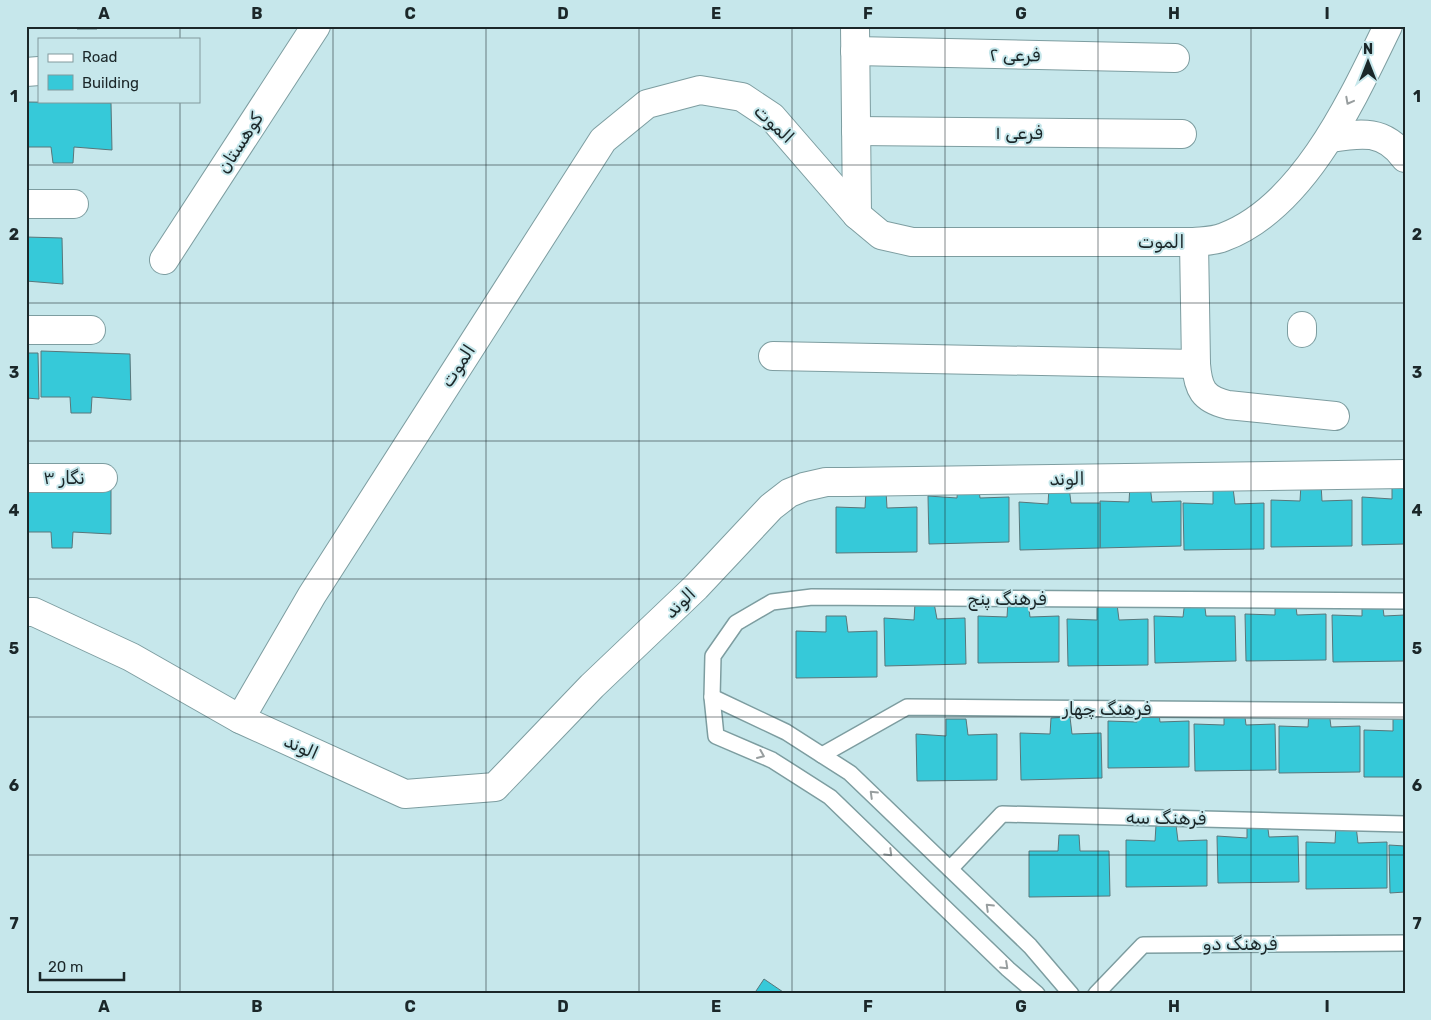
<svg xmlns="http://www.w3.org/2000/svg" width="1431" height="1020" font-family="Rubik,'Noto Naskh Arabic',sans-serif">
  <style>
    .building { fill: #36c9d9; stroke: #58767a }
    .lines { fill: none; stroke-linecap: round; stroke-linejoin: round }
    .lane-casing { stroke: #7d9da0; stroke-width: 18 }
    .street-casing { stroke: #7d9da0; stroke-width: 30 }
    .secondary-casing { stroke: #7d9da0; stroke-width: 30 }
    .lane { stroke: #fff; stroke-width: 15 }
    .street { stroke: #fff; stroke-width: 28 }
    .secondary { stroke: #fff; stroke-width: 28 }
    .oneway { stroke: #989e9f }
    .grid { fill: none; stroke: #1b2729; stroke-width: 1; stroke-opacity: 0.55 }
    .labels { text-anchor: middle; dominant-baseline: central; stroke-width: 4; stroke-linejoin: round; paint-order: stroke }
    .street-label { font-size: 18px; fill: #1b2729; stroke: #c6e7eb }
    .neatline { fill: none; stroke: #1b2729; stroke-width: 2 }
    .grid-label { font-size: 16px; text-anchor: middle; font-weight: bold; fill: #1b2729 }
  </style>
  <rect width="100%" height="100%" fill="#c6e7eb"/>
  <!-- building -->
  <g class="building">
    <polygon points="76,26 97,26 97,29 77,29"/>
    <polygon points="26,102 111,103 112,150 74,147 73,163 53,163 51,147 26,147"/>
    <polygon points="26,237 62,238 63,284 26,281"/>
    <polygon points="41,351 130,354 131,400 92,397 91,413 71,413 70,397 41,397"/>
    <polygon points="26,353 38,353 39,399 26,398"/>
    <polygon points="978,481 980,498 1009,497 1009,542 929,544 928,496 957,498 958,482"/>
    <polygon points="1392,482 1405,482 1405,544 1362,545 1362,497 1392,499"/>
    <polygon points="1301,484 1321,484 1322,501 1352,500 1352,546 1271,547 1271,500 1300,501"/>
    <polygon points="1130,485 1150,485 1152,502 1181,501 1181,546 1100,548 1100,501 1129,502"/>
    <polygon points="26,486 111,489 111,534 73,532 72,548 52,548 51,532 26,532"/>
    <polygon points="1069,487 1071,503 1100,503 1100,548 1020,550 1019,502 1048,504 1049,488"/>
    <polygon points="1213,488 1233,488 1235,504 1264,503 1264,549 1184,550 1183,503 1213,504"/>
    <polygon points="866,491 886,491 887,508 917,507 917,552 836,553 836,507 865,508"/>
    <polygon points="1275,599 1295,599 1297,615 1326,614 1326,660 1246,661 1245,614 1275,615"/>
    <polygon points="1185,600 1204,600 1206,616 1235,616 1236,661 1155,663 1154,616 1183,617"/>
    <polygon points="1362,600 1382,600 1384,616 1405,615 1405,661 1333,662 1332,615 1362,616"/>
    <polygon points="1008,601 1028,601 1030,617 1059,616 1059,662 978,663 978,616 1007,617"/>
    <polygon points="915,603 934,603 937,619 965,618 966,664 885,666 884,618 914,620"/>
    <polygon points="1097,604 1117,604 1119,620 1148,619 1148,665 1068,666 1067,619 1097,620"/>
    <polygon points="826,616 846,616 848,632 877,631 877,677 796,678 796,631 826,632"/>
    <polygon points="1158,705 1160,722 1189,721 1189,767 1108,768 1108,721 1137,722 1138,706"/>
    <polygon points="1224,709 1244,709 1246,725 1275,724 1276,770 1195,771 1194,724 1224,725"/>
    <polygon points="1309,711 1329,711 1331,727 1360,726 1360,772 1279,773 1279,726 1308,727"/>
    <polygon points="1393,715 1405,715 1405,777 1364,777 1364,730 1393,731"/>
    <polygon points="1070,717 1072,734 1101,733 1102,778 1021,780 1020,733 1050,734 1051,718"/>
    <polygon points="946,719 966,719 968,735 997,734 997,780 917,781 916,734 946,736"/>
    <polygon points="1247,821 1267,821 1269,837 1298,836 1299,882 1218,883 1217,836 1247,838"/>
    <polygon points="1156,825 1176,825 1178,841 1207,840 1207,886 1126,887 1126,840 1155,841"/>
    <polygon points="1336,826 1356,826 1358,843 1387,842 1387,888 1306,889 1306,842 1335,843"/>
    <polygon points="1059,835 1079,835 1080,851 1109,851 1110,896 1029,897 1029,851 1058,851"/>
    <polygon points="1389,845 1405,846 1405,892 1390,893"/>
    <polygon points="764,979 786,994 754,994"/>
  </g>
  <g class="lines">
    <defs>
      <g id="lane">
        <polyline points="712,697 786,732 850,773 1030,946 1071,994"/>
        <polyline points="822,755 907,707 1405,711"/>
        <polyline points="950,869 1002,814 1405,824"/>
        <polyline points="1037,994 1008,969 830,797 772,760 716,736 712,697 713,656 736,623 772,602 812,597 1405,601"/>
        <polyline points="1096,994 1143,945 1405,943"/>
      </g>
      <g id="street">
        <polyline points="855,26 857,215"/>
        <polyline points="855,51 1175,58"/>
        <polyline points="26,72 39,71"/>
        <polyline points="856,131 1182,134"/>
        <path d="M1330,138C1361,133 1384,129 1405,158"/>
        <polyline points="26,204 74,204"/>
        <path d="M1194,242L1196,364C1198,389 1203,399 1228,405L1335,416"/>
        <polyline points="164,260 316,26"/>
        <polyline points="26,330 91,330"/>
        <polyline points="773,356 1196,364"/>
        <polyline points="26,478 103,478"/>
        <polyline points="26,612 34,612 131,657 240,719 405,794 495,787 592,686 696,587 771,507 789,493 804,487 826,482 847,482 1405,474"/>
        <path d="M240,719L312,595L603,140L647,104L700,90L742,97L772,117L857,215L881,235L912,242H1194C1204,241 1215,241 1224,237C1304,207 1353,98 1388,26"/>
      </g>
      <polyline id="secondary" points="1302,326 1302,333"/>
    </defs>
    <!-- lane casing -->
    <use href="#lane" class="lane-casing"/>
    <!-- street casing -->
    <use href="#street" class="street-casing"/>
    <!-- secondary casing -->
    <use href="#secondary" class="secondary-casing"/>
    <!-- lane -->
    <use href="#lane" class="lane"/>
    <!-- street -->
    <use href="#street" class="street"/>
    <!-- secondary -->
    <use href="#secondary" class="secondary"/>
  </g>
  <!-- one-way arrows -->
  <defs><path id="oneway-chevron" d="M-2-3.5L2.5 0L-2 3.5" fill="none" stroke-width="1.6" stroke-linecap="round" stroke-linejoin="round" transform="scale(1.25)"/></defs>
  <g class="oneway">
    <use href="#oneway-chevron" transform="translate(1349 101) rotate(118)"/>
    <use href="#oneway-chevron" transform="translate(761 755) rotate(23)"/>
    <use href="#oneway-chevron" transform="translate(873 794) rotate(-136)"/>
    <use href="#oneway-chevron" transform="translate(889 853) rotate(44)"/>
    <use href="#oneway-chevron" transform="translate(989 907) rotate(-136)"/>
    <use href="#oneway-chevron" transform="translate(1005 966) rotate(43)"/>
  </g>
  <!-- grid -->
  <path class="grid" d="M180,26V39M333,26V994M486,26V994M639,26V994M792,26V994M945,26V994M1098,26V994M1251,26V994M180,101V994M26,165H1405M26,303H1405M26,441H1405M26,579H1405M26,717H1405M26,855H1405"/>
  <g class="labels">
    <!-- street labels -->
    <g class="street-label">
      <text transform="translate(1015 55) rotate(1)">فرعی ۲</text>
      <text transform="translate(774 124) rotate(43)">الموت</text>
      <text x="1019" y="133">فرعی ۱</text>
      <text transform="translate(240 143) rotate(-57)">کوهستان</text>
      <text x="1161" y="242">الموت</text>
      <text transform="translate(458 366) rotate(-57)">الموت</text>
      <text x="64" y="478">نگار ۳</text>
      <text transform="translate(1067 479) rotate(-1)">الوند</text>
      <text x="1007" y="599">فرهنگ پنج</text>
      <text transform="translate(680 603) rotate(-44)">الوند</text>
      <text x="1107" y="709">فرهنگ چهار</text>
      <text transform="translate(301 747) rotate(24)">الوند</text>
      <text transform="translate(1166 818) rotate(1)">فرهنگ سه</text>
      <text x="1240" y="944">فرهنگ دو</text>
    </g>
  </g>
  <!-- border -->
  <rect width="1431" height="1020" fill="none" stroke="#c6e7eb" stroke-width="55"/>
  <!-- legend -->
  <rect x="38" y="38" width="162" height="65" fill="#c6e7eb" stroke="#829a9d"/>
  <rect x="48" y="54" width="25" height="8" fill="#ffffff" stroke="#829a9d"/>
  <text x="82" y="62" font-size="15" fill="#1b2729">Road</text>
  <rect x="48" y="75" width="25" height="15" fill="#36c9d9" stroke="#829a9d"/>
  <text x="82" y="88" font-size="15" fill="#1b2729">Building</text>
  <!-- north arrow -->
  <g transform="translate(1368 62)" stroke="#c6e7eb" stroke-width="4" paint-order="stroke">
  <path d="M0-4L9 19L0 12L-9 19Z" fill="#1b2729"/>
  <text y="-8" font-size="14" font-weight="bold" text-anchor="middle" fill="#1b2729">N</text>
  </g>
  <!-- scale -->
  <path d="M40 972v8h84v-8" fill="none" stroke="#1b2729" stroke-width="2.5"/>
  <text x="48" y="972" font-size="15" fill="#1b2729" stroke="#c6e7eb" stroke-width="4" paint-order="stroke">20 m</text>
  <rect x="28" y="28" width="1376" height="964" class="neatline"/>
  <g class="grid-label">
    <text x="104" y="19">A</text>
    <text x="257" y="19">B</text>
    <text x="410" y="19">C</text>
    <text x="563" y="19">D</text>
    <text x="716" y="19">E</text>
    <text x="868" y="19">F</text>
    <text x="1021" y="19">G</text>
    <text x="1174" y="19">H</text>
    <text x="1327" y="19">I</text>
    <text x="14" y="102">1</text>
    <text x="1417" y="102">1</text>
    <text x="14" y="240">2</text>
    <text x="1417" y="240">2</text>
    <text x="14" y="378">3</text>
    <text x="1417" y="378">3</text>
    <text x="14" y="516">4</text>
    <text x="1417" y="516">4</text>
    <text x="14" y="654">5</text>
    <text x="1417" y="654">5</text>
    <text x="14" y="791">6</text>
    <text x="1417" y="791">6</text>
    <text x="14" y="929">7</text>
    <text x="1417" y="929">7</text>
    <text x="104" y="1012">A</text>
    <text x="257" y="1012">B</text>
    <text x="410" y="1012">C</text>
    <text x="563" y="1012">D</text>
    <text x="716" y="1012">E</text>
    <text x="868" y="1012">F</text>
    <text x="1021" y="1012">G</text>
    <text x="1174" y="1012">H</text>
    <text x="1327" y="1012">I</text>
  </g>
</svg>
